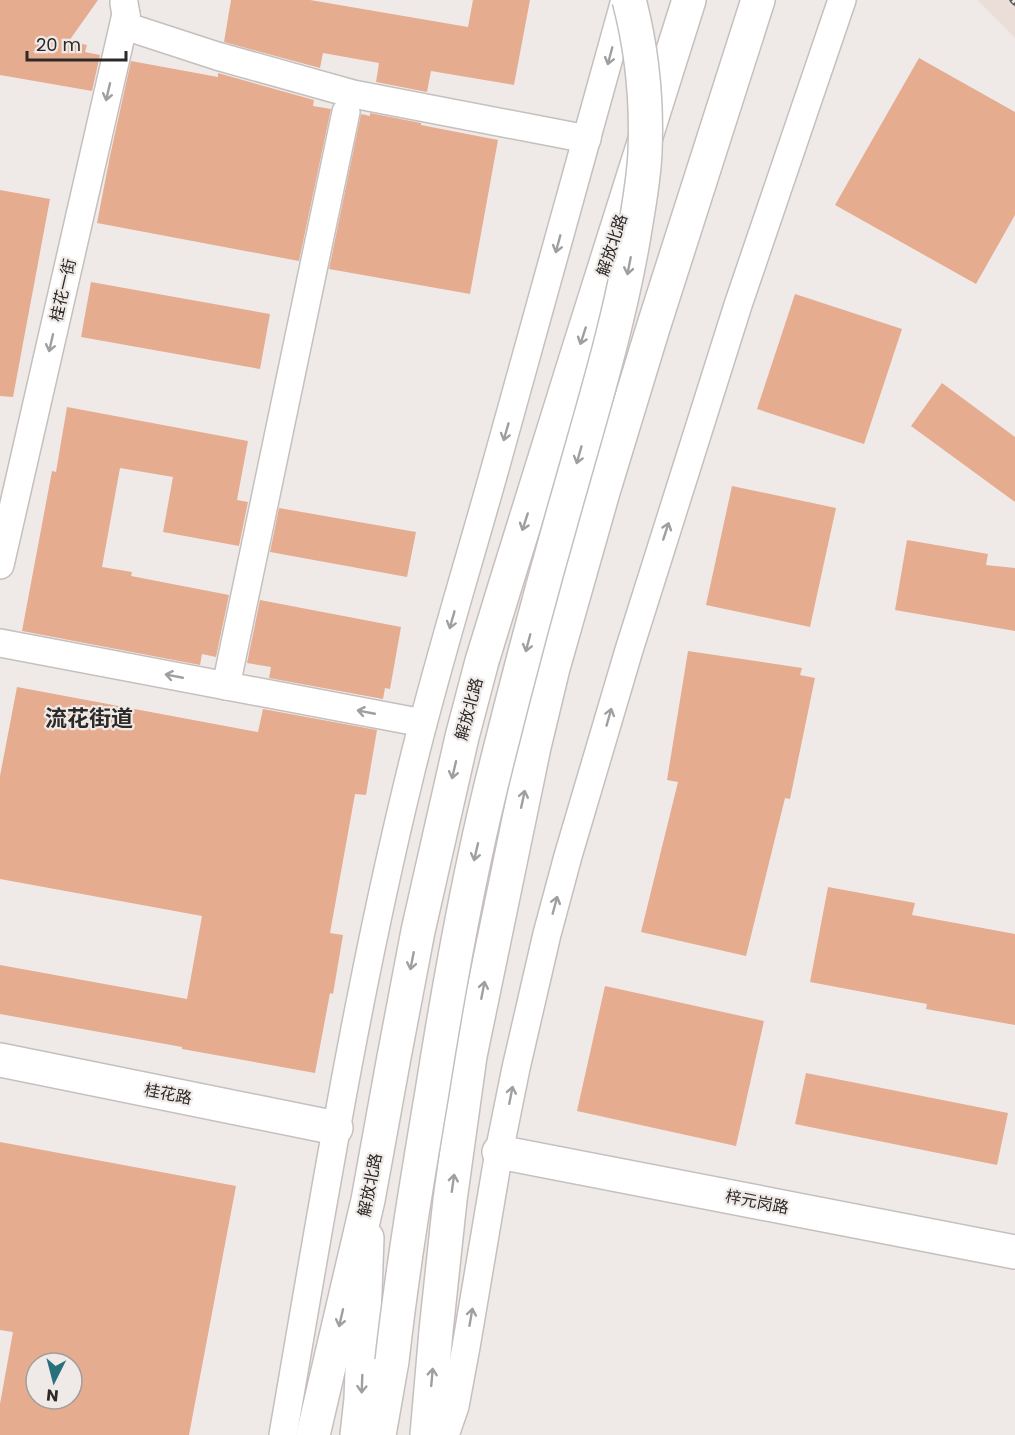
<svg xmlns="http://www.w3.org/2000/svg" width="1015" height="1435" font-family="Poppins,'Noto Sans SC',sans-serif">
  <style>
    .built { fill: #ebddd7 }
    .building { fill: #e6ac90; fill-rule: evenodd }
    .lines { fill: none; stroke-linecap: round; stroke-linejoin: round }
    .minor-casing { stroke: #c5bfbd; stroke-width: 30 }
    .tertiary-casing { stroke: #c5bfbd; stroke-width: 36 }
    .secondary-casing { stroke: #c5bfbd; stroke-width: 36 }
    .trunk-casing { stroke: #c5bfbd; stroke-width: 36 }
    .motorway-casing { stroke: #c5bfbd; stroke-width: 36 }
    .minor { stroke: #fff; stroke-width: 27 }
    .tertiary { stroke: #fff; stroke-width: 33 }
    .secondary { stroke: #fff; stroke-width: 33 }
    .trunk { stroke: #fff; stroke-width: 33 }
    .motorway { stroke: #fff; stroke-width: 33 }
    .rail-casing { stroke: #5a5756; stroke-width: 7 }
    .rail { stroke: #efeae7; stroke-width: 4.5; stroke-dasharray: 14; stroke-linecap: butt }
    .trunk-bridge-casing { stroke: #c5bfbd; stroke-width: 36; stroke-linecap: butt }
    .trunk-bridge { stroke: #fff; stroke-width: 33 }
    .oneway { stroke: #a09f9f }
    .labels { text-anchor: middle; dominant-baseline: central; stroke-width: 4.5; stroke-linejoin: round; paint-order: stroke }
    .street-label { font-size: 16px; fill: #2c2a29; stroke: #efeae7 }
    .district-label { font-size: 22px; font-weight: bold; fill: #2c2a29; stroke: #efeae7 }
  </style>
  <rect width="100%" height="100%" fill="#efeae7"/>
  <!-- built -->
  <polygon class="built" points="977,0 1015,0 1015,38"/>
  <!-- building -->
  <g class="building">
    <polygon points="0,0 98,0 69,41 87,45 85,52 100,55 92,91 0,75"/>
    <polygon points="231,0 310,0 468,27 473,0 530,0 514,85 431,71 427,92 376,82 379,63 323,53 320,68 224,42"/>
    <polygon points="919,58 1015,112 1015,215 976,284 835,205"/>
    <polygon points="131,61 218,77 218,73 314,100 313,106 331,109 299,261 97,223 110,156"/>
    <polygon points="370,113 421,123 421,125 498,140 470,294 329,269 361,114 370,116"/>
    <polygon points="0,190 50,199 13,397 0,396"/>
    <polygon points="91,282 270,314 260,369 81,337"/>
    <polygon points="795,294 902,329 864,444 757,409"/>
    <polygon points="942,383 1015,437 1015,502 911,426"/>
    <polygon points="67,407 248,441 237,500 248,502 239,546 163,532 173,477 120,468 102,567 132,572 131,576 229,595 216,657 202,654 200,665 22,631 52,471 56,472"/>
    <polygon points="732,486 836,508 810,627 706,605"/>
    <polygon points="279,508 416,532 407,577 270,552"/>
    <polygon points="907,540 988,554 986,565 1015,568 1015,631 895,610"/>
    <polygon points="260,600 401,627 390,689 385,688 383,699 269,678 271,667 247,663"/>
    <polygon points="688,651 802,668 800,675 815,678 790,799 785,798 746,956 641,932 678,782 667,780"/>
    <polygon points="17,687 258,732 263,709 377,730 366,795 355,794 330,933 343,935 333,994 330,993 315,1073 182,1049 182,1047 0,1014 0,965 187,999 202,916 0,879 0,776"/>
    <polygon points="828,887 915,903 912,915 1015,934 1015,1025 926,1009 927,1004 810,982"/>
    <polygon points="605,986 764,1021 736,1146 577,1111"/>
    <polygon points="806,1073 1008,1113 997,1165 795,1124"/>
    <path d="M0,1142L236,1186L189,1435H0V1404L13,1332L0,1330ZM36,1363H72V1399H36Z"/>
  </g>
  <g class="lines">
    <defs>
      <g id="minor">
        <polyline points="124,3 128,27 217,56 353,94 587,139"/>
        <polyline points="0,565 126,14"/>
        <polyline points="0,643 423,723"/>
        <polyline points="226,686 346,112"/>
        <path d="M283,1435C321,1216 356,996 409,779C434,674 467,569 496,465C540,310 583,155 625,0"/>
        <polyline points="445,1435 455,1406 466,1347 499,1152 516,1068 547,934 568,856 629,650 738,305 842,0"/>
      </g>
      <g id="tertiary">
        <polyline points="0,1060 336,1128"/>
        <polyline points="499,1152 1015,1252"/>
      </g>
      <polyline id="secondary" points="357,1435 361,1399 367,1238"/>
      <g id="trunk">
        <polyline points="313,1435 368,1200 394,1057 418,931 462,737 482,661 506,583 577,355 689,0"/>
        <polyline points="427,1435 436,1331 450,1200 470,1056 534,747 553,668 603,492 653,328 758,0"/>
      </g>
      <polyline id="motorway" points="379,1435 392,1361"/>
    </defs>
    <!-- minor casing -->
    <use href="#minor" class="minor-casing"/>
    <!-- tertiary casing -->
    <use href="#tertiary" class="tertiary-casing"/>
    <!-- secondary casing -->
    <use href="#secondary" class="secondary-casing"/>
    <!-- trunk casing -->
    <use href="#trunk" class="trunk-casing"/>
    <!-- motorway casing -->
    <use href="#motorway" class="motorway-casing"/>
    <!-- minor -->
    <use href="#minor" class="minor"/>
    <!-- tertiary -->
    <use href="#tertiary" class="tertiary"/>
    <!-- secondary -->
    <use href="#secondary" class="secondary"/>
    <!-- trunk -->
    <use href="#trunk" class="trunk"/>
    <!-- motorway -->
    <use href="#motorway" class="motorway"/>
    <defs>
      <polyline id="rail" points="1013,0 1015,2"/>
    </defs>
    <!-- rail casing -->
    <use href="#rail" class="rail-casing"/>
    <!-- rail -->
    <use href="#rail" class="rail"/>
    <defs>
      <path id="trunk-bridge" d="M392,1361C402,1271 417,1181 432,1092C448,991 466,889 490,790C515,688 542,587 571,486C595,401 621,316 635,229C639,204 644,178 645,152C647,102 642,49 629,0"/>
    </defs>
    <!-- trunk-bridge casing -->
    <use href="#trunk-bridge" class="trunk-bridge-casing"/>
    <!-- trunk-bridge -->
    <use href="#trunk-bridge" class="trunk-bridge"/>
  </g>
  <!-- one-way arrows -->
  <defs><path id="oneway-shaft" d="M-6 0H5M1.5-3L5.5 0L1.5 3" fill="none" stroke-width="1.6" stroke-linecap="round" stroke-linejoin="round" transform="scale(1.5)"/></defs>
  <g class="oneway">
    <use href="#oneway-shaft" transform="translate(610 56) rotate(105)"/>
    <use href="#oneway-shaft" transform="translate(108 92) rotate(103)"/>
    <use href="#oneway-shaft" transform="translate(558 244) rotate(105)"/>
    <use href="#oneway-shaft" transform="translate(629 266) rotate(101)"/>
    <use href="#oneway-shaft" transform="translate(583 336) rotate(108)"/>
    <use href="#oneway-shaft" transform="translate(51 343) rotate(103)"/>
    <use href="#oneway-shaft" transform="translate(506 432) rotate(106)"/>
    <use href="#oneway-shaft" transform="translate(579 455) rotate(106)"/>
    <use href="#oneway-shaft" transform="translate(525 522) rotate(108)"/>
    <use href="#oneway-shaft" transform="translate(666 531) rotate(-72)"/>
    <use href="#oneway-shaft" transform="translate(452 620) rotate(106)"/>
    <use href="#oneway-shaft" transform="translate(528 643) rotate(105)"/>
    <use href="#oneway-shaft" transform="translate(174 676) rotate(-169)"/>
    <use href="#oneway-shaft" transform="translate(366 712) rotate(-169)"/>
    <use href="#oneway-shaft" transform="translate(609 717) rotate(-74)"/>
    <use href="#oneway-shaft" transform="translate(454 770) rotate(103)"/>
    <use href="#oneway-shaft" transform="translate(523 799) rotate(-78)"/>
    <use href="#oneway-shaft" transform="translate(476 852) rotate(103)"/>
    <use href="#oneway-shaft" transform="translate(555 905) rotate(-75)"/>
    <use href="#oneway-shaft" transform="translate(412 961) rotate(101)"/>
    <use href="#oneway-shaft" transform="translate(483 990) rotate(-79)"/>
    <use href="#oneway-shaft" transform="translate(511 1095) rotate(-79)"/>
    <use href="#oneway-shaft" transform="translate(453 1183) rotate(-82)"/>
    <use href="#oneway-shaft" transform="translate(471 1317) rotate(-80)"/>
    <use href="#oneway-shaft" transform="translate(341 1318) rotate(103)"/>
    <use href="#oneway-shaft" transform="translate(432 1377) rotate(-85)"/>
    <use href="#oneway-shaft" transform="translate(362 1384) rotate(92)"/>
  </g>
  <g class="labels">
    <!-- street labels -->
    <g class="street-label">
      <text transform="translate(612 245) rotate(-72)">解放北路</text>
      <text transform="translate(63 290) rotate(-77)">桂花一街</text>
      <text transform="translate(469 709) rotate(-75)">解放北路</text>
      <text transform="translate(168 1094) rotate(11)">桂花路</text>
      <text transform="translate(370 1185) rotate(-79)">解放北路</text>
      <text transform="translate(757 1202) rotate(11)">梓元岗路</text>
    </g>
    <!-- district labels -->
    <g class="district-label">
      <text x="89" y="718">流花街道</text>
    </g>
  </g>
  <!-- north arrow -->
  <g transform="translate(54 1381) rotate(186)"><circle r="28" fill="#efeae7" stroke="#a19d9b" stroke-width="1.5"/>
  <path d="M0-4.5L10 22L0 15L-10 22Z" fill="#29707d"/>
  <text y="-9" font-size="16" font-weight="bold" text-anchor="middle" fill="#2c2a29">N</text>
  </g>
  <!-- scale -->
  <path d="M27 51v9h99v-9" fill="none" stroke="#2c2a29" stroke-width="3"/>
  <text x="36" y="51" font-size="18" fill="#2c2a29" stroke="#efeae7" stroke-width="4.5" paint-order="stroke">20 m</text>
</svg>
